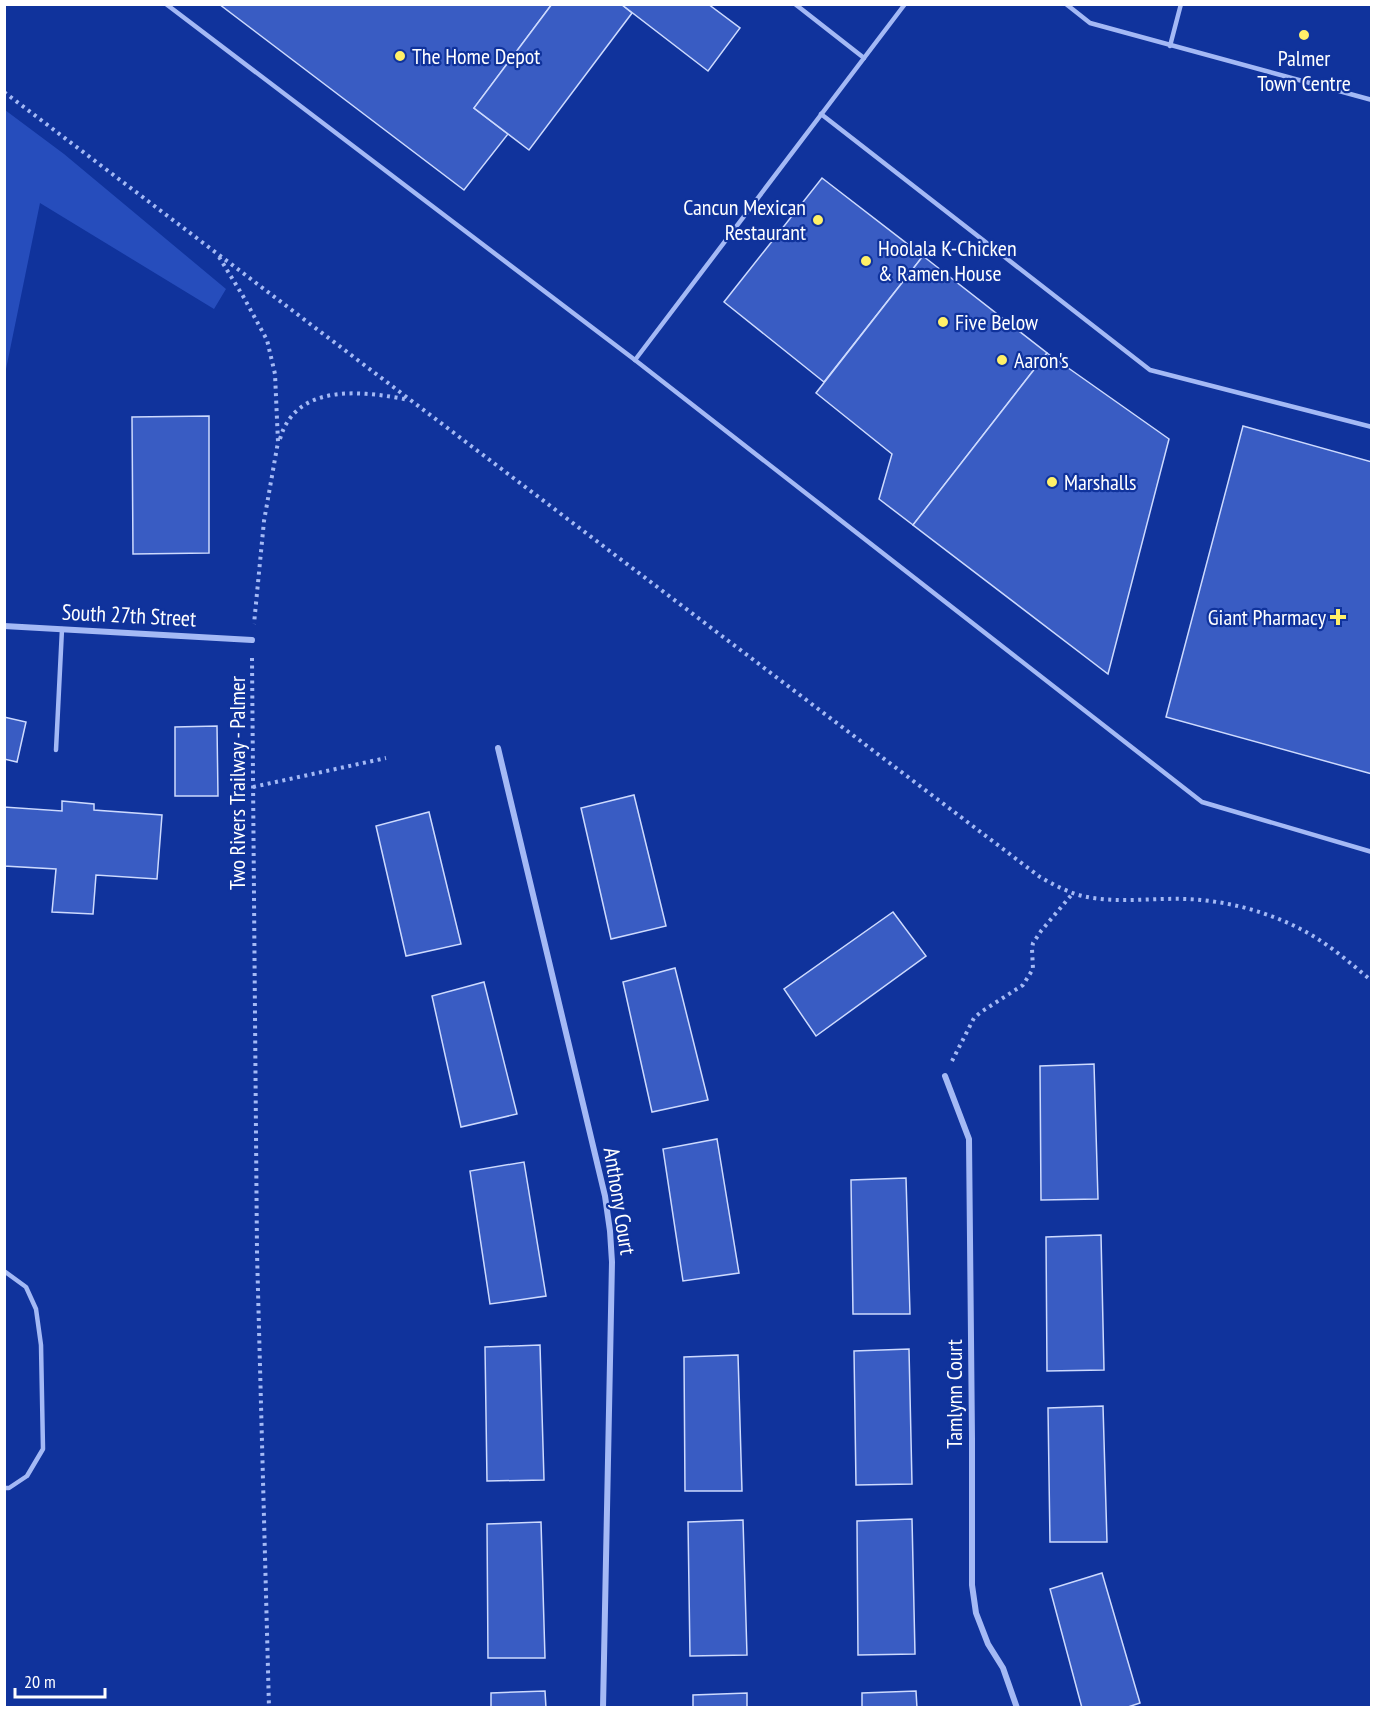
<svg xmlns="http://www.w3.org/2000/svg" width="1376" height="1712" font-family="'PT Sans Narrow',sans-serif">
  <style>
    .green { fill: #264dbc }
    .building { fill: #395cc3; stroke: #cddafe; stroke-width: 1.5 }
    .lines { fill: none; stroke-linecap: round; stroke-linejoin: round }
    .path { stroke: #a4b9f5; stroke-width: 4; stroke-dasharray: 3 4.5; stroke-linecap: butt }
    .service { stroke: #a4b9f5; stroke-width: 4.5 }
    .minor { stroke: #a4b9f5; stroke-width: 6 }
    .poi-dot { fill: #fff068; stroke: #10339c; stroke-width: 2 }
    .labels { text-anchor: middle; dominant-baseline: central; stroke-width: 4.5; stroke-linejoin: round; paint-order: stroke }
    .poi-label { font-size: 22px; fill: #fff; stroke: #10339c; text-anchor: start }
    .street-label { font-size: 22px; fill: #fff; stroke: #10339c }
  </style>
  <rect width="100%" height="100%" fill="#10339c"/>
  <!-- green -->
  <polygon class="green" points="5,110 64,154 226,289 214,309 40,203 5,374"/>
  <!-- building -->
  <g class="building">
    <polygon points="219,4 552,4 474,108 508,134 464,190"/>
    <polygon points="552,4 621,4 632,13 529,150 474,108"/>
    <polygon points="621,4 708,4 740,28 708,71"/>
    <polygon points="822,178 923,256 824,382 724,302"/>
    <polygon points="923,256 1047,353 913,525 879,499 892,454 816,393"/>
    <polygon points="1047,353 1169,439 1108,674 913,525"/>
    <polygon points="209,416 209,553 133,554 132,417"/>
    <polygon points="1243,426 1372,462 1372,774 1166,717"/>
    <polygon points="4,717 26,722 17,762 4,759"/>
    <polygon points="217,726 218,796 175,796 175,727"/>
    <polygon points="634,795 666,926 611,939 581,808"/>
    <polygon points="62,801 94,804 94,810 162,815 157,879 96,875 93,914 52,912 56,869 4,866 4,807 62,811"/>
    <polygon points="429,812 461,944 406,956 376,826"/>
    <polygon points="893,912 926,956 816,1036 784,989"/>
    <polygon points="675,968 708,1100 652,1112 623,982"/>
    <polygon points="484,982 517,1114 461,1127 432,996"/>
    <polygon points="1094,1064 1098,1199 1041,1200 1040,1066"/>
    <polygon points="717,1139 739,1273 683,1281 663,1149"/>
    <polygon points="524,1162 546,1296 490,1304 470,1171"/>
    <polygon points="906,1178 910,1314 853,1314 851,1180"/>
    <polygon points="1101,1235 1104,1370 1047,1371 1046,1237"/>
    <polygon points="540,1345 544,1480 487,1481 485,1347"/>
    <polygon points="909,1349 912,1484 856,1485 854,1351"/>
    <polygon points="738,1355 742,1491 685,1491 684,1357"/>
    <polygon points="1103,1406 1107,1542 1050,1542 1048,1408"/>
    <polygon points="912,1519 915,1654 858,1655 857,1521"/>
    <polygon points="743,1520 747,1655 690,1656 688,1522"/>
    <polygon points="541,1522 545,1658 488,1658 487,1524"/>
    <polygon points="1102,1573 1140,1703 1125,1708 1082,1708 1050,1589"/>
    <polygon points="545,1691 546,1708 491,1708 491,1693"/>
    <polygon points="916,1691 917,1708 862,1708 862,1693"/>
    <polygon points="747,1693 747,1708 693,1708 693,1695"/>
  </g>
  <g class="lines">
    <!-- path -->
    <g class="path">
      <path d="M4,92L1040,877C1054,885 1071,894 1087,897C1124,904 1163,896 1201,900C1243,904 1286,918 1321,941C1339,953 1355,967 1372,981"/>
      <polyline points="219,257 243,296 267,340 275,374 278,442 264,521 254,624"/>
      <path d="M280,439C296,382 364,391 409,400"/>
      <polyline points="252,658 257,1253 269,1708"/>
      <polyline points="253,787 386,758"/>
      <polyline points="952,1061 974,1018 981,1012 1023,985 1033,969 1032,949 1033,943 1041,931 1073,893"/>
    </g>
    <!-- service -->
    <g class="service">
      <polyline points="166,4 635,360 1202,802 1372,852"/>
      <polyline points="795,4 864,58"/>
      <polyline points="1066,4 1090,23 1372,100"/>
      <polyline points="1170,46 1181,4"/>
      <polyline points="821,114 1150,370 1372,427"/>
      <polyline points="635,360 905,4"/>
      <polyline points="56,750 62,629"/>
      <polyline points="4,1271 26,1287 36,1309 41,1345 43,1449 27,1476 9,1488 4,1488"/>
    </g>
    <!-- minor -->
    <g class="minor">
      <polyline points="4,626 252,640"/>
      <polyline points="498,748 605,1196 610,1231 612,1262 603,1708"/>
      <polyline points="945,1076 969,1139 972,1438 972,1585 976,1613 988,1644 1003,1668 1017,1708"/>
    </g>
  </g>
  <!-- markers -->
  <g class="poi-dot">
    <circle cx="1304" cy="35" r="6"/>
    <circle cx="400" cy="56" r="6"/>
    <circle cx="818" cy="220" r="6"/>
    <circle cx="866" cy="261" r="6"/>
    <circle cx="943" cy="322" r="6"/>
    <circle cx="1002" cy="360" r="6"/>
    <circle cx="1052" cy="482" r="6"/>
    <path d="M1335 608h6v6h6v6h-6v6h-6v-6h-6v-6h6z"/>
  </g>
  <g class="labels">
    <!-- poi labels -->
    <g class="poi-label">
      <text x="412" y="56">The Home Depot</text>
      <text x="1304" y="58" text-anchor="middle">Palmer<tspan x="1304" dy="25">Town Centre</tspan></text>
      <text x="806" y="207" text-anchor="end">Cancun Mexican<tspan x="806" dy="25">Restaurant</tspan></text>
      <text x="878" y="248">Hoolala K-Chicken<tspan x="878" dy="25">&amp; Ramen House</tspan></text>
      <text x="955" y="322">Five Below</text>
      <text x="1014" y="360">Aaron's</text>
      <text x="1064" y="482">Marshalls</text>
      <text x="1326" y="617" text-anchor="end">Giant Pharmacy</text>
    </g>
    <!-- street labels -->
    <g class="street-label">
      <text transform="translate(129 615) rotate(3)">South 27th Street</text>
      <text transform="translate(237 783) rotate(-90)">Two Rivers Trailway - Palmer</text>
      <text transform="translate(620 1201) rotate(81)">Anthony Court</text>
      <text transform="translate(954 1394) rotate(-90)">Tamlynn Court</text>
    </g>
  </g>
  <!-- border -->
  <rect width="1376" height="1712" fill="none" stroke="#ffffff" stroke-width="12"/>
  <!-- scale -->
  <path d="M15 1688v9h90v-9" fill="none" stroke="#ffffff" stroke-width="3"/>
  <text x="24" y="1688" font-size="18" fill="#ffffff" stroke="#10339c" stroke-width="4.5" paint-order="stroke">20 m</text>
</svg>
